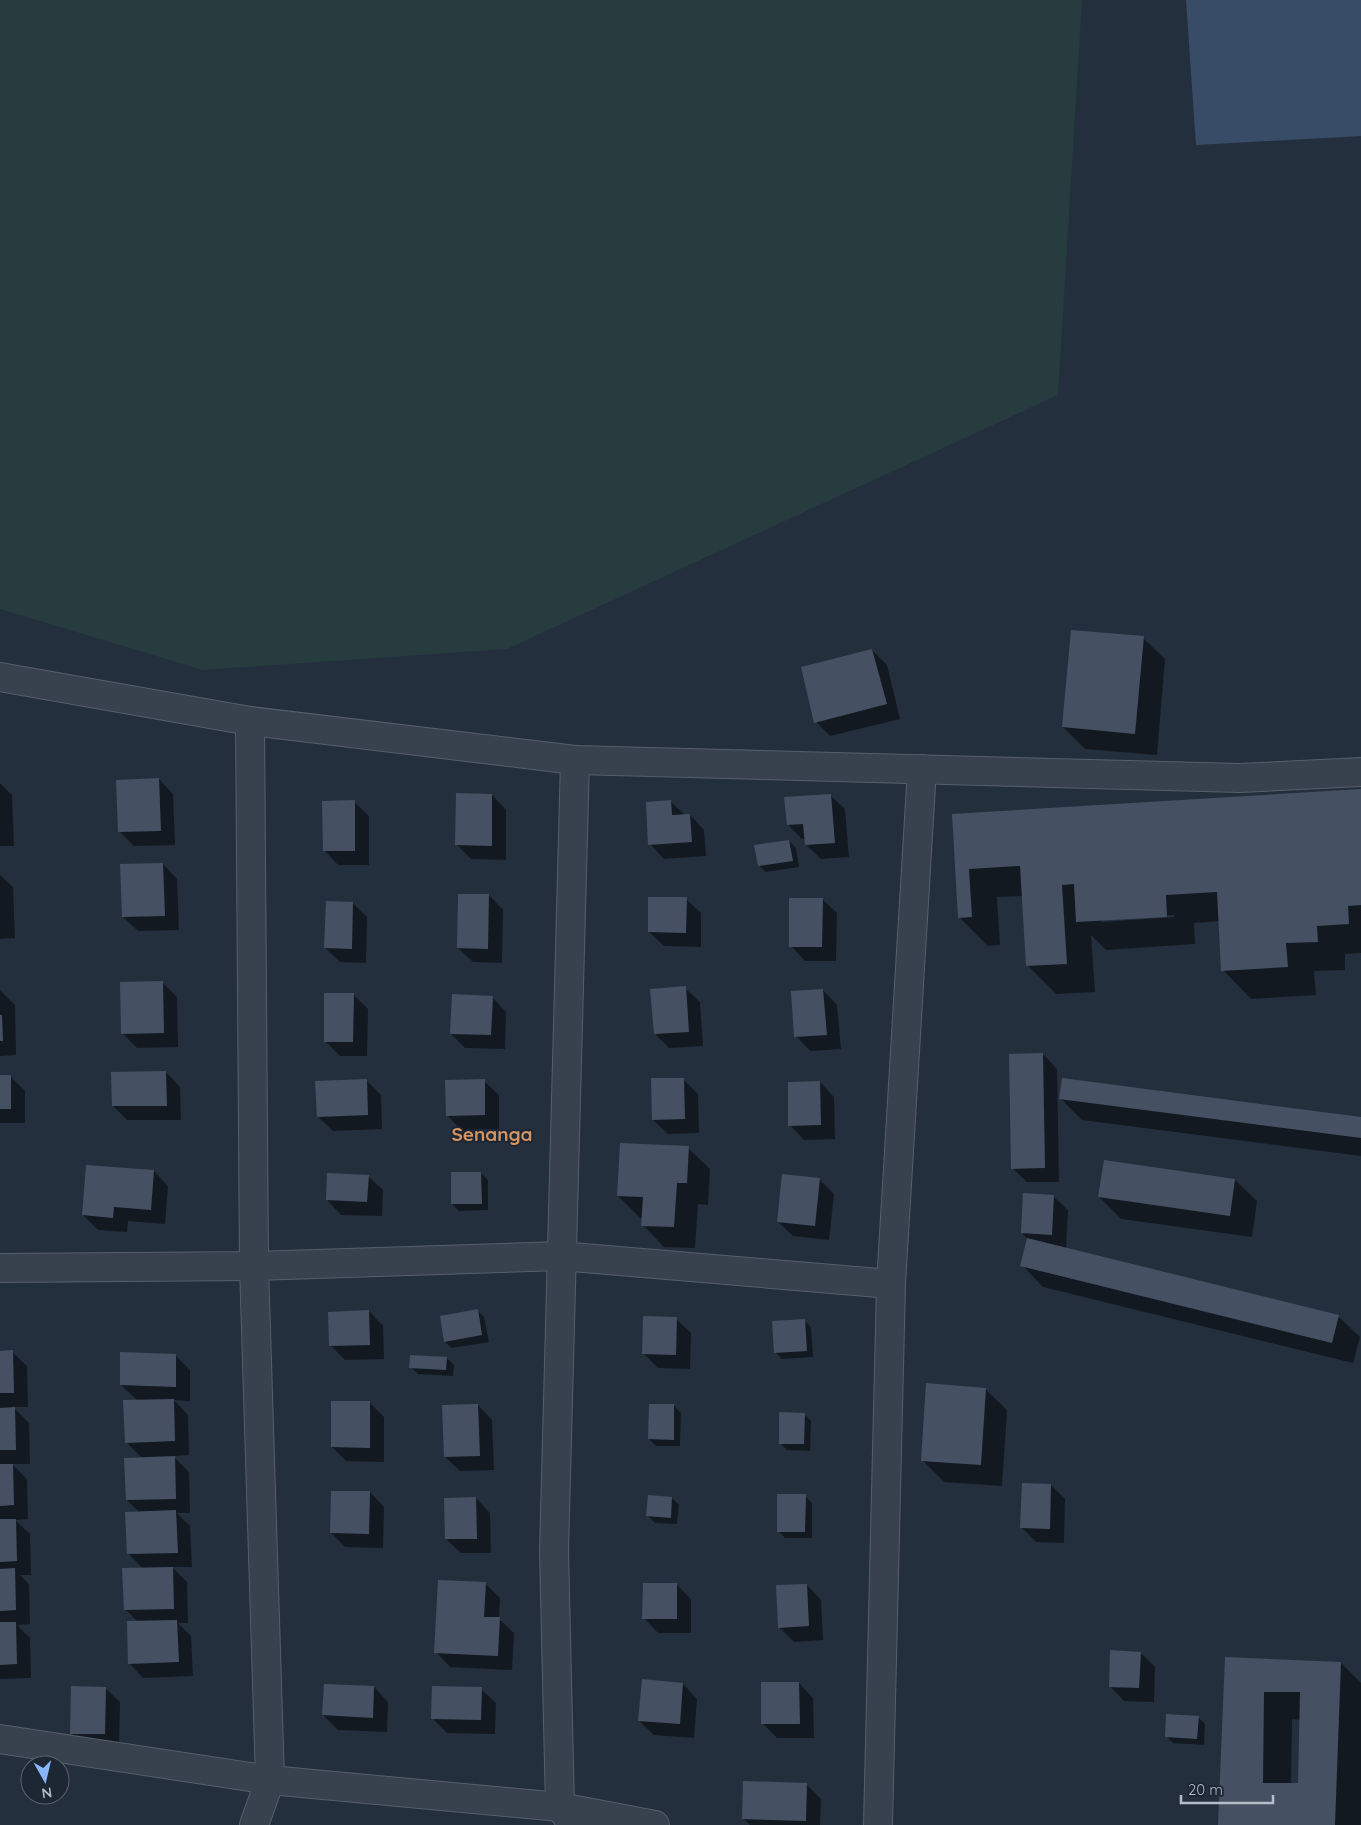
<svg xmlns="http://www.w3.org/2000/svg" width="1361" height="1825" font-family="Quicksand,sans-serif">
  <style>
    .green { fill: #263c3f }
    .water { fill: #394c67 }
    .shadow { fill: #0007; fill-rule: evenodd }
    .building { fill: #455162; fill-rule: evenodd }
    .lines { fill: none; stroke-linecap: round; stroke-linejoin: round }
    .minor-casing { stroke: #565f6c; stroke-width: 30 }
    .minor { stroke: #38414e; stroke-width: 28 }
    .labels { text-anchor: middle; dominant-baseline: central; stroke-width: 4; stroke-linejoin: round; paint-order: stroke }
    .district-label { font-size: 19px; font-weight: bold; fill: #d59563; stroke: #1d2633 }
  </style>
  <rect width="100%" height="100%" fill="#242f3e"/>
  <!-- green -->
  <polygon class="green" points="0,0 1082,0 1058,395 507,649 203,670 0,609"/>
  <!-- water -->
  <polygon class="water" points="1186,0 1361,0 1361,136 1196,145"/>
  <!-- shadow -->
  <g class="shadow">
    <polygon points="1143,638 1165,659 1157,755 1085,749 1063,727"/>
    <polygon points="872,650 887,665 900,719 830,736 816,722"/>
    <polygon points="159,779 173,794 175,845 134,846 119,831"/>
    <polygon points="0,783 12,795 14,846 0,846"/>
    <path d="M1361,791V953L1345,954V970L1314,971L1316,995L1251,999L1223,970L1220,921L1194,923L1195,944L1106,950L1091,935L1095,992L1056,994L1027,965L1023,896L997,897L1000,945L988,946L959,917L953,815ZM1174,915V917L1102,922V919Z"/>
    <polygon points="492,795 506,810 506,860 471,859 457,845"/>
    <polygon points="830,795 845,809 849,857 821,859 806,845 806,839 802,839 788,825"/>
    <polygon points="354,802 369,816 369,865 338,865 324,850"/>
    <polygon points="671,802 685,815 690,815 704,830 706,856 664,859 650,844"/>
    <polygon points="789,841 796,848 799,867 766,872 759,866"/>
    <polygon points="163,864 177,879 179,930 138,931 123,917"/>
    <polygon points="0,875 13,887 15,938 0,939"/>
    <polygon points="489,895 503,910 502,963 473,962 458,948"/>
    <polygon points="686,899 701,913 701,947 664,946 649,932"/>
    <polygon points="822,899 837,913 836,961 805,961 791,946"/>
    <polygon points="353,903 367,917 366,963 340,962 325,948"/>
    <polygon points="162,982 177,997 178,1047 137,1048 123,1034"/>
    <polygon points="685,988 700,1002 703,1046 669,1048 655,1034"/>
    <polygon points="0,990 15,1005 16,1055 0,1056"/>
    <polygon points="823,990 837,1005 841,1049 810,1051 796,1036"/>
    <polygon points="353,994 368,1009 367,1056 340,1056 325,1041"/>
    <polygon points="492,997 506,1012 505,1049 465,1048 451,1034"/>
    <polygon points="1043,1054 1057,1069 1059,1182 1027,1182 1012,1168"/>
    <polygon points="166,1072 180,1087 181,1120 127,1120 113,1106"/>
    <polygon points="0,1076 10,1076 25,1091 25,1123 0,1123"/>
    <polygon points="683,1079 698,1094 699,1133 668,1134 653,1120"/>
    <polygon points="366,1080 381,1095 382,1129 333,1131 318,1117"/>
    <polygon points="484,1081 499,1095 499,1129 461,1130 447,1115"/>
    <polygon points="820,1082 834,1097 835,1139 804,1140 790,1125"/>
    <polygon points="1060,1098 1361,1118 1361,1156 1082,1120"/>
    <polygon points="688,1148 710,1169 708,1205 698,1204 695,1248 664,1247 643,1225 643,1218 640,1218 618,1196"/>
    <polygon points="154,1171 168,1186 165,1224 128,1221 127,1232 98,1230 83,1215"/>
    <polygon points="481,1173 488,1180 488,1210 459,1211 452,1204"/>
    <polygon points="368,1176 383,1190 382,1216 341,1215 327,1200"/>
    <polygon points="819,1179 834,1194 829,1240 793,1236 778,1222"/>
    <polygon points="1235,1180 1257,1201 1252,1237 1121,1219 1099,1197"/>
    <polygon points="1053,1196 1068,1210 1066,1249 1338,1316 1360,1337 1353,1363 1043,1287 1022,1265 1028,1239 1022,1233"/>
    <polygon points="477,1310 484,1317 489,1342 452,1348 445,1342"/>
    <polygon points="369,1311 383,1326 384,1359 345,1360 331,1346"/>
    <polygon points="676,1319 691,1333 690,1369 658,1368 644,1354"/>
    <polygon points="804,1320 811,1327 813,1357 782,1359 775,1352"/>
    <polygon points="0,1352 12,1352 27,1366 28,1407 13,1407 29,1423 30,1464 12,1464 27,1479 28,1519 15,1520 30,1534 31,1575 20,1575 29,1584 30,1624 17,1625 30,1638 31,1678 0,1679"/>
    <polygon points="175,1355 190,1370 190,1401 174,1400 188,1415 189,1455 173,1456 189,1472 190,1513 177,1513 190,1526 192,1567 172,1567 187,1582 188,1623 178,1623 191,1636 193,1676 143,1678 129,1663 138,1622 125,1609 143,1569 128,1553 140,1513 127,1500 142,1458 126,1442 138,1401 121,1385"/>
    <polygon points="412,1356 447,1358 454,1365 453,1376 418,1374 411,1367"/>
    <polygon points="985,1389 1007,1410 1002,1486 944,1482 922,1460"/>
    <polygon points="370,1403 384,1417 384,1462 346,1461 332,1447"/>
    <polygon points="478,1405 492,1420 494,1470 460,1471 445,1457"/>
    <polygon points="674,1406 681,1413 680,1446 656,1446 649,1439"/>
    <polygon points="804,1414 811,1421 810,1451 787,1450 780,1443"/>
    <polygon points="1051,1485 1065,1499 1064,1543 1036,1542 1021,1527"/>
    <polygon points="370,1492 384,1507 383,1548 345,1547 331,1533"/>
    <polygon points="805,1496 812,1503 812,1538 785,1538 778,1531"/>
    <polygon points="476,1498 490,1513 491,1553 461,1553 446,1539"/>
    <polygon points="672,1498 679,1505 677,1524 655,1523 648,1516"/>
    <polygon points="485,1583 500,1598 499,1619 514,1633 512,1670 450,1667 436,1652"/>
    <polygon points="676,1584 691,1599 691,1633 658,1633 644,1618"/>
    <polygon points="807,1585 821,1600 823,1640 794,1642 779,1627"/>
    <polygon points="1141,1653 1155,1667 1154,1702 1124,1701 1110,1686"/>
    <path d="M1226,1658L1341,1663L1361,1683V1825H1219ZM1292,1719L1300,1720V1785L1291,1784Z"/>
    <polygon points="799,1683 813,1698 814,1738 777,1738 762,1723"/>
    <polygon points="683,1684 697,1699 694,1738 654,1735 639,1721"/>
    <polygon points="374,1687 388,1702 387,1732 338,1730 323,1715"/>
    <polygon points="105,1688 120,1702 119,1748 85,1748 71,1733"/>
    <polygon points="481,1689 496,1703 495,1734 447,1733 432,1718"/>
    <polygon points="1198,1717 1205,1724 1204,1745 1173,1743 1166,1736"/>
    <polygon points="806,1784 821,1799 820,1825 750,1825 743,1818"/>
  </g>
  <!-- building -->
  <g class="building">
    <polygon points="1071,630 1144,636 1135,734 1062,727"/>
    <polygon points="872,649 887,704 814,723 801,667"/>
    <polygon points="159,778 161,831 118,832 116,780"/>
    <polygon points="1361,789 1361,905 1348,906 1349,924 1317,926 1318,942 1286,943 1288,967 1221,971 1217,892 1166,895 1167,917 1076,922 1074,884 1062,885 1067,964 1026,966 1020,866 969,869 972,917 958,918 952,814"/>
    <polygon points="456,793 492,794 492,846 455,845"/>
    <polygon points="831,794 835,843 805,845 803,824 787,825 784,797"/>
    <polygon points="355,800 355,851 323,851 322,801"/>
    <polygon points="671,800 672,815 690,814 692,842 648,845 646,802"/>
    <polygon points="789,840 793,861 758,866 754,845"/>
    <polygon points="163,863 165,916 122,917 120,864"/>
    <polygon points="458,894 489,894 488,949 457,948"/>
    <polygon points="648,897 687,897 686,933 648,932"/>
    <polygon points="789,898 823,898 822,947 789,947"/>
    <polygon points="326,901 353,902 352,949 324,948"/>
    <polygon points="163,981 164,1033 121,1034 120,982"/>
    <polygon points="686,986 689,1032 654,1034 650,989"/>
    <polygon points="823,989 827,1035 794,1037 791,991"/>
    <polygon points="324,993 354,993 353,1042 324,1042"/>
    <polygon points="452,994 493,996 491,1035 450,1034"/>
    <polygon points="0,1015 2,1015 3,1041 0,1041"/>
    <polygon points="1043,1053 1045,1168 1011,1169 1009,1054"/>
    <polygon points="166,1071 167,1106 112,1106 111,1072"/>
    <rect x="0" y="1075" width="11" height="34"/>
    <polygon points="651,1078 684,1078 685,1119 652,1120"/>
    <polygon points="1062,1078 1361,1117 1361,1138 1059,1099"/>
    <polygon points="367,1079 368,1115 317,1117 315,1081"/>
    <polygon points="485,1079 485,1115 446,1116 445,1080"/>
    <polygon points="820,1081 821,1125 788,1126 788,1082"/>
    <polygon points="620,1143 689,1146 687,1183 677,1183 674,1227 641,1226 643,1197 617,1196"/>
    <polygon points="1104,1160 1235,1179 1230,1216 1098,1197"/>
    <polygon points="86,1165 154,1170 151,1210 114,1207 113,1218 82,1215"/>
    <polygon points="451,1172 481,1172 482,1204 451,1204"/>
    <polygon points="327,1173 369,1175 367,1202 326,1200"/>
    <polygon points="782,1174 820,1178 815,1226 777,1222"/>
    <polygon points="1023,1193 1054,1195 1052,1235 1021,1233"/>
    <polygon points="1027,1238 1339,1315 1332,1343 1020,1266"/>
    <polygon points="478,1309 482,1335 444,1342 440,1316"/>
    <polygon points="369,1310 370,1345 329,1346 328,1312"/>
    <polygon points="643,1316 677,1317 676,1355 642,1354"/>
    <polygon points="805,1319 807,1351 774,1353 772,1321"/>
    <polygon points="13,1350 14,1393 0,1393 0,1351"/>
    <polygon points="120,1352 176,1354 176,1387 120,1385"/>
    <polygon points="410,1355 447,1357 446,1370 409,1368"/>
    <polygon points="926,1383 986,1388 981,1465 921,1461"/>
    <polygon points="174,1399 175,1441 125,1443 123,1400"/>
    <polygon points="331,1401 370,1401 370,1448 331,1447"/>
    <polygon points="478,1404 480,1456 444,1457 442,1405"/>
    <polygon points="649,1404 674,1404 674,1440 648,1439"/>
    <polygon points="15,1407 16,1450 0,1450 0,1408"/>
    <polygon points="779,1412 805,1413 804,1444 779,1444"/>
    <polygon points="175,1456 176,1499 126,1500 124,1458"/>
    <polygon points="0,1464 13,1464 14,1505 0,1506"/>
    <polygon points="1022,1483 1051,1484 1050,1529 1020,1528"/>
    <polygon points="331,1491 370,1491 369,1534 330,1533"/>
    <polygon points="777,1494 806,1494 805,1532 777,1532"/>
    <polygon points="648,1495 672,1497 671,1518 646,1516"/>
    <polygon points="476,1497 477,1539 445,1539 444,1498"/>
    <polygon points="176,1510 178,1553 127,1554 125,1512"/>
    <polygon points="0,1519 16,1519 17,1561 0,1562"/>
    <polygon points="173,1567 174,1609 124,1610 122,1568"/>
    <polygon points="15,1568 16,1610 0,1611 0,1569"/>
    <polygon points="438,1580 486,1582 484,1617 500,1617 498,1656 434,1653"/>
    <polygon points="643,1583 677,1583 677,1619 642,1619"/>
    <polygon points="807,1584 809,1626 778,1628 776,1585"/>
    <polygon points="177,1620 179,1662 128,1664 127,1621"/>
    <polygon points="0,1622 16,1622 17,1664 0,1665"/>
    <polygon points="1110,1650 1141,1652 1139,1688 1109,1687"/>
    <path d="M1225,1657L1341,1662L1335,1825H1218ZM1264,1692H1300L1298,1783H1263Z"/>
    <polygon points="642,1679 683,1683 680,1724 638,1721"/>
    <polygon points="761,1682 799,1682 800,1724 761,1724"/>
    <polygon points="324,1684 374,1686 373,1718 322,1715"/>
    <polygon points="71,1686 106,1687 105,1734 70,1734"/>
    <polygon points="432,1686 482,1687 481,1720 431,1719"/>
    <polygon points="1166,1714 1199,1716 1197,1739 1165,1737"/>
    <polygon points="743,1781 807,1783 806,1821 742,1819"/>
  </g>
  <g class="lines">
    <defs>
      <g id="minor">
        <polyline points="0,677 250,721 575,760 1240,778 1361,772"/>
        <polyline points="250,721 254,1266 270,1780 254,1825"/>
        <polyline points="0,1268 254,1266 560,1256 891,1284"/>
        <polyline points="0,1739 270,1780 560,1807 655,1825"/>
        <polyline points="573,1825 560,1807 554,1551 575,760"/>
        <polyline points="878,1825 891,1284 922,769"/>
      </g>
    </defs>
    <!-- minor casing -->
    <use href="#minor" class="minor-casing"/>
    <!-- minor -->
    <use href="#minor" class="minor"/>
  </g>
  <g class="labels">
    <!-- district labels -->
    <g class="district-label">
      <text x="492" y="1134">Senanga</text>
    </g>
  </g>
  <!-- north arrow -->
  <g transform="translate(45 1780) rotate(172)"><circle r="24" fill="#1d2633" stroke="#59626f"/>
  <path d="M0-4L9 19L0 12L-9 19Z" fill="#8ab4f8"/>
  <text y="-8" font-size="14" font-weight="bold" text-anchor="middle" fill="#b4bcc9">N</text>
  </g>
  <!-- scale -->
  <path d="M1181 1795v8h92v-8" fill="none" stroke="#b4bcc9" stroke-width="2.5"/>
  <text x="1188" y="1795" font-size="15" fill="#b4bcc9" stroke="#1d2633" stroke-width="4" paint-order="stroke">20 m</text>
</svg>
